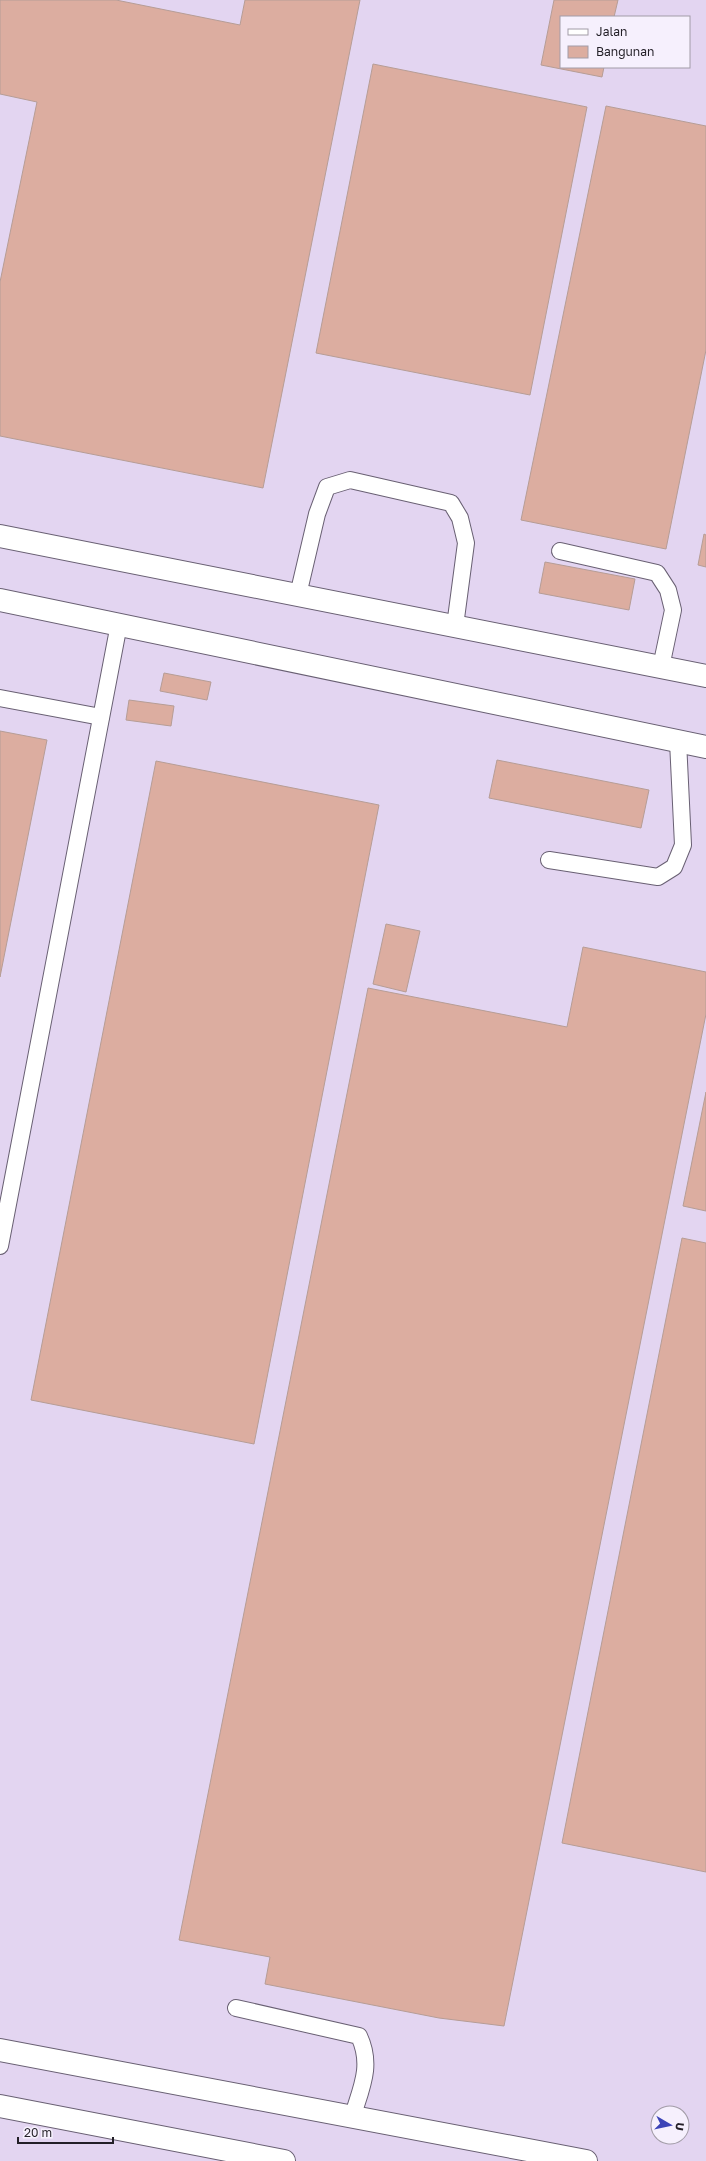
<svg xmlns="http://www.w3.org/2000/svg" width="706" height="2161" font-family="'Golos Text',sans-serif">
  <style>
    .built { fill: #e3d5f1; fill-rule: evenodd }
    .building { fill: #dcada0; stroke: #b69d96 }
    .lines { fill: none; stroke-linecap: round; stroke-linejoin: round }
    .service-casing { stroke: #696073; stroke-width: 18 }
    .minor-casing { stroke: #696073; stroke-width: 24 }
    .service { stroke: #fff; stroke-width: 16 }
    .minor { stroke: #fff; stroke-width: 22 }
  </style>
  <rect width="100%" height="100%" fill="#ebe1f6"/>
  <!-- built -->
  <path class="built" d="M0,0H706V2161H0ZM561,17H689V67H561ZM658,2113H682V2137H658Z"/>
  <!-- building -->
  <g class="building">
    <polygon points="0,0 116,0 240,25 245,0 360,0 263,488 0,436 0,282 37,102 0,94"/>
    <polygon points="554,0 618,0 614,17 561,17 561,67 604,67 602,77 541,65"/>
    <polygon points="373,64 587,107 530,395 316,353"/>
    <polygon points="606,106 706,126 706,350 666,549 521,520"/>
    <polygon points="704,534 706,535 706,567 698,565"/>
    <polygon points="545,562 635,579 629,610 539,593"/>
    <polygon points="164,673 211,682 207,700 160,691"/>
    <polygon points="129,700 174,706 171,726 126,720"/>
    <polygon points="0,731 47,740 0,977"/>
    <polygon points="497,760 649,790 641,828 489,798"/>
    <polygon points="156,761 379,805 254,1444 31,1400"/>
    <polygon points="386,924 420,931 406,992 373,984"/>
    <polygon points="583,947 706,972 706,1014 504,2026 439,2018 265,1984 270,1957 179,1940 368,988 567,1027"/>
    <polygon points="706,1092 706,1211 683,1206"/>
    <polygon points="682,1238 706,1243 706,1872 562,1843"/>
  </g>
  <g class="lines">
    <defs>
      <g id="service">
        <polyline points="560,551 657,573 668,590 673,610 661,667"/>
        <polyline points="298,595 317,514 327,487 350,480 451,503 460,518 466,543 455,626"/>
        <polyline points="0,698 101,717"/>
        <polyline points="549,860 658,877 674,867 683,845 678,741"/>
        <polyline points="0,1246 119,624"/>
        <path d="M236,2008L359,2036C373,2066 361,2088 352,2118"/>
      </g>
      <g id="minor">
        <polyline points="0,536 706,676"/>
        <polyline points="0,600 706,747"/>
        <polyline points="0,2050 586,2161"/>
        <polyline points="0,2106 284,2161"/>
      </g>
    </defs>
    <!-- service casing -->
    <use href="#service" class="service-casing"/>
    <!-- minor casing -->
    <use href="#minor" class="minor-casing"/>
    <!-- service -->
    <use href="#service" class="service"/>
    <!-- minor -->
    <use href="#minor" class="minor"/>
  </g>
  <!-- legend -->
  <rect x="560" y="16" width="130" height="52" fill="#f6f0fd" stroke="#a29ca7"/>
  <rect x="568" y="29" width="20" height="6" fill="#ffffff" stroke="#a29ca7"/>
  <text x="596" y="36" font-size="12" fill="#231f27">Jalan</text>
  <rect x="568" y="46" width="20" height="12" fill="#dcada0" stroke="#a29ca7"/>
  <text x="596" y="56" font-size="12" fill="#231f27">Bangunan</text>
  <!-- north arrow -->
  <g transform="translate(670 2125) rotate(99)"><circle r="19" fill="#f6f0fd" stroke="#a29ca7"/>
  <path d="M0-3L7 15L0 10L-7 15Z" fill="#3b43b7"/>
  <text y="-6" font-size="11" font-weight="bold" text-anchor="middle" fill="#231f27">U</text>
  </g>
  <!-- scale -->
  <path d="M18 2137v6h95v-6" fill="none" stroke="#231f27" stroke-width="2"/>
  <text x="24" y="2137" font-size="12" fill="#231f27" stroke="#f6f0fd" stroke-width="3" paint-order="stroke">20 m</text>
</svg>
